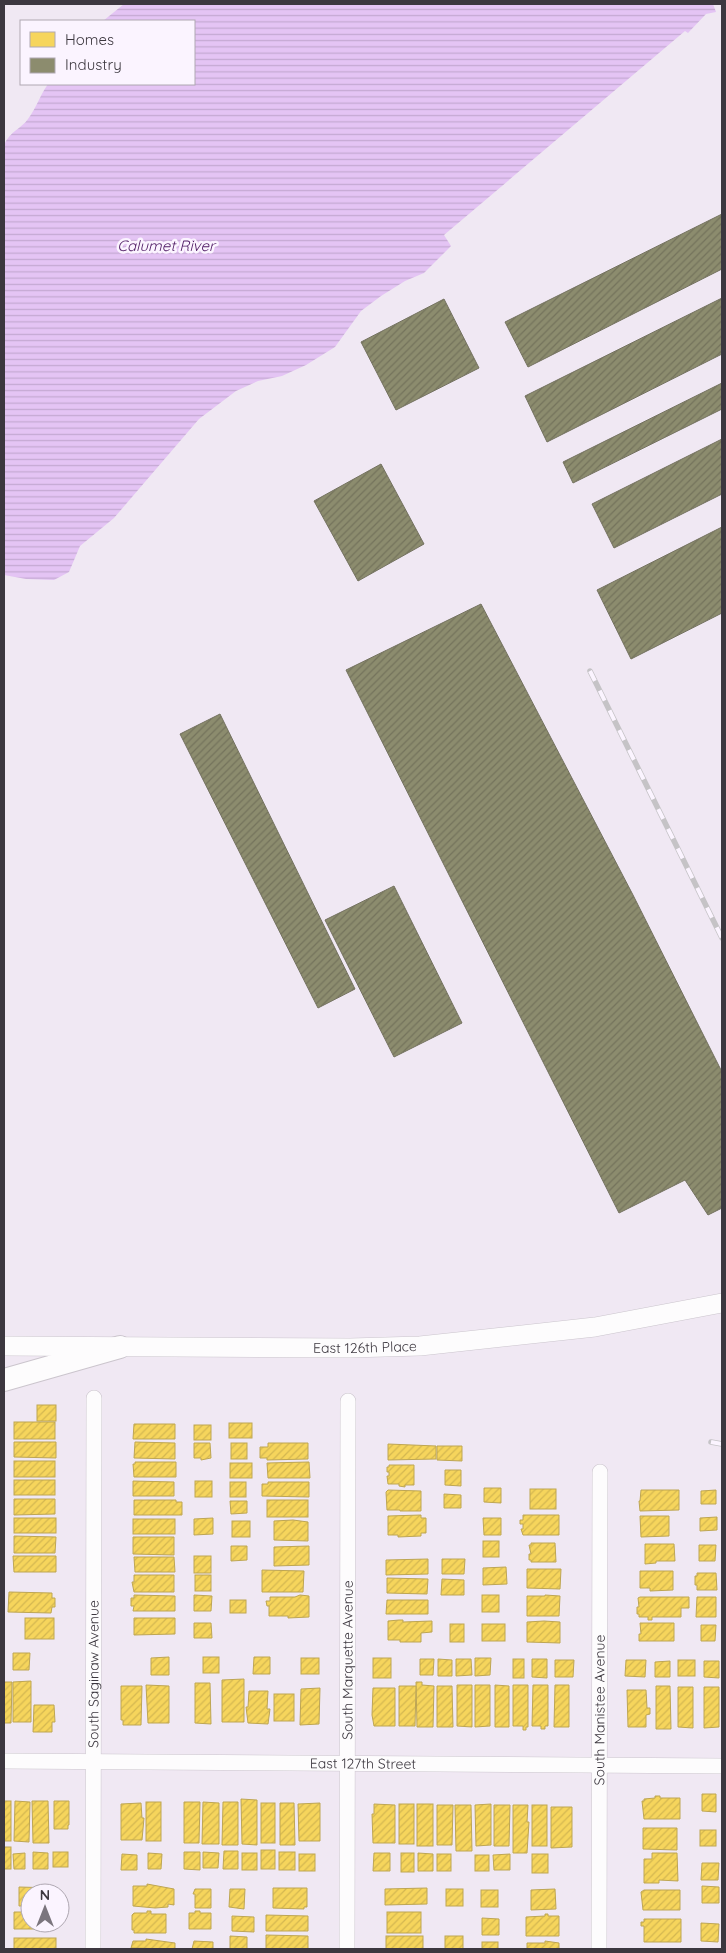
<svg xmlns="http://www.w3.org/2000/svg" width="726" height="1953" font-family="Quicksand,sans-serif">
  <style>
    .water { fill: url(#water-rules) }
    .homes { fill: url(#homes-hatch); stroke: #bea653 }
    .industry { fill: url(#industry-hatch); stroke: #747260 }
    .lines { fill: none; stroke-linecap: round; stroke-linejoin: round }
    .minor-casing { stroke: #cbc5cd; stroke-width: 16 }
    .tertiary-casing { stroke: #cbc5cd; stroke-width: 20 }
    .secondary-casing { stroke: #cbc5cd; stroke-width: 24 }
    .minor { stroke: #fdfcfd; stroke-width: 15 }
    .tertiary { stroke: #fdfcfd; stroke-width: 19 }
    .secondary { stroke: #fdfcfd; stroke-width: 22 }
    .rail-casing { stroke: #c5c3c6; stroke-width: 5.5 }
    .rail { stroke: #fbf4ff; stroke-width: 4; stroke-dasharray: 11; stroke-linecap: butt }
    .labels { text-anchor: middle; dominant-baseline: central; stroke-width: 5; stroke-linejoin: round; paint-order: stroke }
    .street-label { font-size: 14px; fill: #3c373f; stroke: #fbf4ff }
    .water-label { font-size: 15px; font-style: italic; fill: #4f1b64; stroke: #fbf4ff }
  </style>
  <defs>
    <pattern id="water-rules" width="6" height="5" patternUnits="userSpaceOnUse" patternTransform="scale(1.25)"><rect width="6" height="5" fill="#e4c4f4"/><path d="M0 2.5h6" fill="none" stroke="#c4a9d2"/></pattern>
    <pattern id="homes-hatch" width="6" height="6" patternUnits="userSpaceOnUse" patternTransform="scale(1.25)"><rect width="6" height="6" fill="#f6d55c"/><path d="M-1 1l2-2M0 6l6-6M5 7l2-2" fill="none" stroke="#d4b751"/></pattern>
    <pattern id="industry-hatch" width="6" height="6" patternUnits="userSpaceOnUse" patternTransform="scale(1.25)"><rect width="6" height="6" fill="#8c8c6e"/><path d="M-1 1l2-2M0 6l6-6M5 7l2-2" fill="none" stroke="#74735c"/></pattern>
  </defs>
  <rect width="100%" height="100%" fill="#f0e8f3"/>
  <!-- water -->
  <path class="water" d="M124,4H713L716,12L706,14L688,33L685,31L444,235L451,246L424,273L405,281L381,296L361,311L335,347L306,365L282,376L258,381L236,391L199,419L114,518L80,546L69,572L54,580L26,579L4,575V145C10,131 21,129 28,119C37,107 40,95 48,84H194V21H103Z"/>
  <!-- homes -->
  <g class="homes">
    <rect x="37" y="1405" width="19" height="16"/>
    <rect x="14" y="1422" width="41" height="17"/>
    <rect x="229" y="1423" width="23" height="15"/>
    <polygon points="134,1424 175,1424 175,1439 133,1439"/>
    <rect x="194" y="1425" width="17" height="15"/>
    <polygon points="14,1442 56,1442 56,1458 14,1457"/>
    <polygon points="135,1442 175,1443 175,1459 134,1458"/>
    <polygon points="194,1443 210,1443 211,1458 201,1460 201,1458 194,1458"/>
    <rect x="231" y="1443" width="16" height="16"/>
    <polygon points="268,1443 308,1443 308,1459 267,1460 267,1458 260,1458 260,1447 268,1447"/>
    <polygon points="388,1444 436,1446 436,1459 388,1460"/>
    <polygon points="437,1446 462,1446 462,1461 437,1460"/>
    <rect x="14" y="1461" width="41" height="16"/>
    <polygon points="135,1462 176,1462 176,1477 134,1477 133,1464 135,1464"/>
    <polygon points="309,1462 310,1478 268,1478 267,1463"/>
    <rect x="230" y="1463" width="22" height="15"/>
    <polygon points="389,1465 414,1465 414,1485 405,1485 405,1487 399,1486 399,1484 388,1484 387,1476 389,1476 389,1472 387,1472 387,1467 389,1467"/>
    <polygon points="445,1470 461,1470 461,1486 445,1485"/>
    <rect x="14" y="1480" width="41" height="15"/>
    <polygon points="133,1481 174,1482 174,1496 133,1496"/>
    <rect x="195" y="1481" width="17" height="16"/>
    <rect x="230" y="1482" width="16" height="15"/>
    <polygon points="268,1482 309,1482 309,1497 262,1496 262,1484 268,1484"/>
    <polygon points="484,1488 501,1488 501,1503 484,1502"/>
    <rect x="530" y="1489" width="26" height="20"/>
    <polygon points="388,1490 421,1491 421,1511 400,1511 400,1510 387,1510 386,1492"/>
    <polygon points="641,1490 679,1490 679,1510 640,1511 639,1501 640,1501"/>
    <polygon points="716,1490 716,1504 701,1504 701,1491"/>
    <polygon points="444,1494 461,1495 461,1508 444,1508"/>
    <polygon points="14,1499 55,1499 55,1514 14,1515"/>
    <polygon points="134,1500 176,1500 176,1502 182,1502 182,1515 134,1515"/>
    <rect x="267" y="1500" width="41" height="17"/>
    <polygon points="230,1501 247,1501 247,1513 231,1514"/>
    <polygon points="421,1515 421,1518 426,1518 426,1533 421,1533 421,1536 398,1537 398,1535 388,1535 388,1516"/>
    <polygon points="523,1515 559,1515 559,1535 523,1535 521,1529 523,1529 523,1524 520,1524 520,1520 523,1520"/>
    <polygon points="640,1516 669,1516 669,1536 641,1537"/>
    <polygon points="717,1517 717,1530 700,1531 700,1518"/>
    <rect x="14" y="1518" width="42" height="15"/>
    <polygon points="213,1518 213,1534 194,1535 194,1519"/>
    <polygon points="483,1518 501,1518 501,1535 484,1535"/>
    <rect x="133" y="1519" width="42" height="15"/>
    <polygon points="293,1520 308,1522 308,1541 274,1540 274,1521"/>
    <rect x="232" y="1521" width="18" height="16"/>
    <polygon points="14,1536 56,1537 55,1553 14,1553"/>
    <polygon points="133,1537 174,1537 174,1555 133,1554"/>
    <rect x="483" y="1541" width="16" height="16"/>
    <polygon points="531,1543 555,1543 556,1562 531,1562 531,1560 529,1560 529,1554 531,1554 529,1545 531,1545"/>
    <polygon points="645,1544 674,1544 675,1561 656,1561 656,1563 645,1564"/>
    <polygon points="699,1545 716,1545 715,1561 699,1561"/>
    <polygon points="231,1546 247,1546 247,1560 231,1561"/>
    <polygon points="309,1546 309,1565 274,1566 274,1547"/>
    <polygon points="13,1556 56,1556 56,1572 14,1572"/>
    <rect x="194" y="1556" width="17" height="17"/>
    <polygon points="134,1557 174,1557 175,1572 135,1572"/>
    <polygon points="428,1559 428,1574 386,1575 386,1560"/>
    <polygon points="442,1559 465,1559 464,1574 442,1574"/>
    <polygon points="506,1567 507,1584 483,1585 483,1568"/>
    <polygon points="527,1569 561,1569 560,1589 527,1588"/>
    <polygon points="262,1570 304,1571 303,1592 262,1592"/>
    <polygon points="640,1571 673,1571 673,1590 650,1591 650,1588 640,1588"/>
    <polygon points="697,1573 716,1573 717,1590 697,1590 697,1585 695,1585 695,1576 697,1576"/>
    <polygon points="134,1575 174,1575 174,1592 134,1592 132,1582 134,1582"/>
    <rect x="195" y="1575" width="16" height="16"/>
    <polygon points="387,1578 428,1579 427,1594 387,1593"/>
    <polygon points="442,1579 464,1580 464,1595 441,1595"/>
    <polygon points="9,1592 52,1593 52,1598 55,1598 55,1607 52,1607 51,1613 8,1612"/>
    <polygon points="134,1595 175,1596 175,1611 133,1611 134,1606 131,1606 131,1598 134,1598"/>
    <polygon points="194,1595 212,1596 211,1611 194,1611"/>
    <polygon points="300,1595 309,1596 309,1617 288,1618 288,1616 269,1616 269,1606 267,1606 266,1601 270,1601 270,1597 295,1597"/>
    <rect x="482" y="1595" width="17" height="17"/>
    <polygon points="545,1595 560,1596 559,1616 527,1616 527,1596 545,1596"/>
    <polygon points="640,1597 689,1597 689,1608 681,1608 681,1617 652,1617 652,1620 648,1620 648,1617 639,1617 639,1614 637,1614 637,1607 639,1607 638,1598"/>
    <polygon points="697,1597 716,1597 716,1617 696,1617"/>
    <rect x="230" y="1600" width="16" height="13"/>
    <polygon points="387,1600 428,1600 428,1614 386,1614"/>
    <rect x="25" y="1618" width="29" height="21"/>
    <polygon points="134,1618 175,1618 175,1634 134,1635"/>
    <polygon points="399,1620 403,1620 403,1622 432,1621 432,1632 421,1633 421,1642 400,1642 400,1640 388,1640 388,1621"/>
    <polygon points="544,1621 560,1622 560,1643 527,1642 527,1622"/>
    <polygon points="194,1623 211,1623 212,1638 194,1638"/>
    <polygon points="640,1623 674,1623 674,1641 639,1641 639,1634 641,1634"/>
    <rect x="450" y="1624" width="14" height="18"/>
    <rect x="482" y="1624" width="23" height="17"/>
    <polygon points="701,1625 716,1625 715,1641 701,1641"/>
    <polygon points="13,1653 30,1653 29,1670 13,1670"/>
    <polygon points="169,1657 169,1675 151,1675 151,1658"/>
    <rect x="203" y="1657" width="16" height="16"/>
    <polygon points="254,1657 270,1657 270,1674 253,1674"/>
    <rect x="301" y="1658" width="18" height="16"/>
    <rect x="373" y="1658" width="18" height="20"/>
    <polygon points="475,1658 491,1658 490,1675 475,1676"/>
    <polygon points="420,1659 434,1659 433,1675 420,1675"/>
    <polygon points="438,1659 452,1660 452,1676 438,1676"/>
    <polygon points="456,1659 471,1659 472,1675 456,1676"/>
    <rect x="513" y="1659" width="11" height="19"/>
    <polygon points="532,1659 547,1659 547,1678 532,1677"/>
    <polygon points="555,1660 574,1660 573,1677 555,1677"/>
    <polygon points="626,1660 646,1660 645,1677 625,1676"/>
    <rect x="678" y="1660" width="17" height="16"/>
    <polygon points="670,1661 670,1677 655,1677 655,1662"/>
    <polygon points="704,1661 719,1661 719,1678 704,1677"/>
    <polygon points="244,1679 244,1722 222,1722 222,1680"/>
    <polygon points="31,1681 31,1722 13,1722 13,1682"/>
    <polygon points="4,1682 12,1682 11,1723 4,1723"/>
    <polygon points="416,1682 422,1682 422,1685 434,1686 433,1727 417,1727"/>
    <polygon points="195,1683 210,1683 211,1724 195,1723"/>
    <polygon points="146,1685 169,1686 169,1723 148,1723"/>
    <polygon points="457,1685 472,1685 472,1727 457,1726"/>
    <polygon points="475,1685 490,1685 490,1726 475,1727"/>
    <polygon points="495,1685 509,1686 509,1727 495,1727"/>
    <polygon points="513,1685 528,1685 528,1727 526,1727 526,1730 523,1730 523,1726 513,1726"/>
    <polygon points="533,1685 548,1685 548,1726 545,1726 545,1729 541,1729 541,1726 532,1726"/>
    <polygon points="555,1685 569,1685 569,1727 554,1727"/>
    <polygon points="121,1686 142,1686 141,1725 123,1725 123,1720 121,1720"/>
    <polygon points="399,1686 416,1686 415,1726 399,1726"/>
    <polygon points="437,1686 452,1686 453,1727 437,1727"/>
    <polygon points="656,1686 670,1686 671,1729 656,1729"/>
    <polygon points="678,1687 693,1687 693,1728 678,1727"/>
    <polygon points="704,1687 719,1687 719,1727 704,1728"/>
    <polygon points="320,1688 319,1724 300,1725 301,1689"/>
    <polygon points="373,1688 395,1688 395,1726 374,1726 372,1715"/>
    <polygon points="627,1690 646,1690 647,1708 650,1708 650,1714 646,1715 646,1727 628,1727"/>
    <polygon points="249,1691 268,1691 267,1709 270,1709 268,1724 248,1723 246,1707 248,1707"/>
    <rect x="274" y="1694" width="20" height="27"/>
    <polygon points="34,1705 54,1705 55,1722 52,1722 52,1732 33,1732"/>
    <polygon points="702,1794 716,1794 716,1812 702,1811"/>
    <polygon points="655,1796 660,1796 660,1798 680,1798 680,1819 644,1819 642,1801 644,1801 644,1799 655,1798"/>
    <polygon points="241,1799 257,1800 257,1845 242,1844"/>
    <rect x="4" y="1801" width="7" height="40"/>
    <polygon points="15,1801 30,1802 29,1842 14,1841"/>
    <polygon points="32,1801 48,1801 49,1843 33,1843"/>
    <polygon points="54,1801 69,1801 69,1825 68,1825 68,1829 54,1829"/>
    <rect x="146" y="1802" width="15" height="39"/>
    <polygon points="184,1802 200,1802 199,1843 184,1843"/>
    <polygon points="203,1802 219,1803 219,1844 202,1844"/>
    <polygon points="223,1802 238,1802 238,1845 222,1845"/>
    <polygon points="141,1803 142,1818 144,1818 142,1840 121,1840 121,1804"/>
    <rect x="261" y="1803" width="14" height="40"/>
    <polygon points="280,1803 294,1803 295,1845 280,1845"/>
    <polygon points="320,1803 320,1841 299,1841 298,1804"/>
    <polygon points="374,1804 395,1805 395,1843 373,1843 372,1814 374,1814"/>
    <rect x="399" y="1804" width="15" height="40"/>
    <rect x="417" y="1804" width="16" height="42"/>
    <polygon points="491,1804 491,1845 476,1846 475,1805"/>
    <polygon points="437,1805 453,1805 452,1845 437,1845"/>
    <polygon points="455,1805 471,1805 472,1851 456,1851"/>
    <polygon points="494,1805 510,1805 509,1846 494,1846"/>
    <polygon points="513,1805 528,1805 527,1822 529,1822 527,1853 513,1853"/>
    <rect x="532" y="1805" width="15" height="41"/>
    <polygon points="551,1807 572,1807 572,1847 551,1848"/>
    <polygon points="643,1828 677,1828 677,1850 643,1849"/>
    <rect x="700" y="1830" width="16" height="16"/>
    <rect x="4" y="1847" width="7" height="22"/>
    <rect x="261" y="1850" width="14" height="19"/>
    <polygon points="224,1851 238,1851 238,1869 223,1869"/>
    <polygon points="33,1852 48,1853 48,1869 33,1869"/>
    <rect x="53" y="1852" width="15" height="15"/>
    <polygon points="184,1852 200,1852 200,1870 184,1869"/>
    <polygon points="203,1852 219,1853 218,1868 203,1868"/>
    <rect x="279" y="1852" width="16" height="18"/>
    <polygon points="25,1853 25,1869 14,1869 13,1854"/>
    <polygon points="148,1853 162,1854 161,1869 148,1869"/>
    <rect x="242" y="1853" width="15" height="17"/>
    <polygon points="374,1853 390,1853 390,1871 373,1871"/>
    <rect x="401" y="1853" width="13" height="19"/>
    <polygon points="418,1853 433,1854 433,1871 418,1871"/>
    <polygon points="652,1853 677,1853 678,1881 659,1880 659,1883 644,1883 644,1859 652,1859"/>
    <polygon points="122,1854 137,1855 137,1870 121,1870"/>
    <rect x="299" y="1854" width="16" height="17"/>
    <rect x="437" y="1854" width="14" height="17"/>
    <polygon points="510,1854 510,1870 494,1870 493,1855"/>
    <rect x="532" y="1854" width="16" height="19"/>
    <rect x="475" y="1855" width="14" height="16"/>
    <polygon points="702,1863 719,1863 718,1880 701,1880"/>
    <polygon points="147,1884 174,1889 174,1905 168,1904 168,1907 155,1908 133,1906 133,1886 147,1886"/>
    <polygon points="702,1886 719,1887 719,1903 702,1903"/>
    <polygon points="19,1887 55,1888 55,1893 30,1893 30,1906 19,1906"/>
    <polygon points="273,1888 307,1888 307,1907 304,1907 304,1909 273,1908"/>
    <polygon points="427,1888 427,1904 385,1905 385,1889"/>
    <polygon points="195,1889 211,1889 211,1908 195,1908 195,1894 193,1894"/>
    <polygon points="230,1889 245,1889 244,1909 229,1907"/>
    <rect x="446" y="1889" width="17" height="17"/>
    <polygon points="555,1889 556,1909 531,1910 531,1890"/>
    <rect x="481" y="1890" width="17" height="17"/>
    <polygon points="644,1890 680,1890 680,1910 643,1910 641,1892"/>
    <polygon points="147,1911 151,1911 151,1914 166,1914 166,1933 134,1933 134,1930 132,1930 132,1915 134,1913 147,1913"/>
    <polygon points="195,1911 200,1911 200,1913 211,1913 211,1929 189,1929 189,1913 195,1913"/>
    <polygon points="14,1912 30,1912 30,1923 56,1923 56,1929 14,1929"/>
    <rect x="387" y="1912" width="34" height="21"/>
    <polygon points="545,1914 548,1914 548,1916 559,1916 559,1936 526,1936 526,1917 545,1916"/>
    <polygon points="266,1915 308,1916 308,1931 266,1931"/>
    <polygon points="232,1916 254,1917 254,1932 232,1931"/>
    <polygon points="482,1918 499,1919 499,1935 482,1935"/>
    <polygon points="644,1919 681,1919 681,1942 644,1942 644,1926 641,1926 641,1922 644,1922"/>
    <polygon points="701,1923 719,1924 718,1942 701,1941"/>
    <polygon points="266,1935 308,1936 308,1949 266,1949"/>
    <polygon points="230,1936 247,1937 247,1949 230,1949"/>
    <rect x="386" y="1936" width="37" height="13"/>
    <rect x="445" y="1936" width="18" height="13"/>
    <rect x="14" y="1938" width="42" height="11"/>
    <polygon points="146,1939 175,1943 175,1949 131,1948 133,1941 146,1941"/>
    <polygon points="194,1941 213,1942 213,1949 192,1949"/>
    <polygon points="545,1941 559,1943 559,1949 527,1949 527,1943 545,1943"/>
    <rect x="482" y="1942" width="16" height="7"/>
  </g>
  <!-- industry -->
  <g class="industry">
    <polygon points="722,214 722,269 528,367 505,322"/>
    <polygon points="722,298 722,354 547,442 525,396"/>
    <polygon points="444,299 479,368 396,410 361,342"/>
    <polygon points="722,383 722,409 573,483 563,462"/>
    <polygon points="722,439 722,494 614,548 592,504"/>
    <polygon points="381,464 424,544 358,581 314,501"/>
    <polygon points="722,527 722,613 631,659 597,590"/>
    <polygon points="481,604 633,895 722,1072 722,1208 708,1215 685,1180 619,1213 346,670"/>
    <polygon points="220,714 355,989 318,1008 180,734"/>
    <polygon points="394,886 462,1023 394,1057 325,920"/>
  </g>
  <g class="lines">
    <defs>
      <g id="minor">
        <path id="s1" d="M4,1761L722,1766"/>
        <path id="s2" d="M93,1949L94,1398"/>
        <path id="s3" d="M347,1949L348,1401"/>
        <path id="s4" d="M599,1949L600,1472"/>
      </g>
      <g id="tertiary">
        <path id="s5" d="M4,1346L350,1348L420,1346L595,1327L722,1303"/>
      </g>
      <polyline id="secondary" points="4,1380 120,1347"/>
    </defs>
    <!-- minor casing -->
    <use href="#minor" class="minor-casing"/>
    <!-- tertiary casing -->
    <use href="#tertiary" class="tertiary-casing"/>
    <!-- secondary casing -->
    <use href="#secondary" class="secondary-casing"/>
    <!-- minor -->
    <use href="#minor" class="minor"/>
    <!-- tertiary -->
    <use href="#tertiary" class="tertiary"/>
    <!-- secondary -->
    <use href="#secondary" class="secondary"/>
    <defs>
      <g id="rail">
        <polyline points="590,671 722,938"/>
        <polyline points="711,1442 722,1444"/>
      </g>
    </defs>
    <!-- rail casing -->
    <use href="#rail" class="rail-casing"/>
    <!-- rail -->
    <use href="#rail" class="rail"/>
  </g>
  <g class="labels">
    <!-- street labels -->
    <g class="street-label">
      <text stroke="none"><textPath href="#s5" startOffset="361">East 126th Place</textPath></text>
      <text stroke="none"><textPath href="#s3" startOffset="289">South Marquette Avenue</textPath></text>
      <text stroke="none"><textPath href="#s2" startOffset="275">South Saginaw Avenue</textPath></text>
      <text stroke="none"><textPath href="#s4" startOffset="239">South Manistee Avenue</textPath></text>
      <text stroke="none"><textPath href="#s1" startOffset="359">East 127th Street</textPath></text>
    </g>
    <!-- water labels -->
    <g class="water-label">
      <text x="166" y="245">Calumet River</text>
    </g>
  </g>
  <!-- border -->
  <rect width="726" height="1953" fill="none" stroke="#3c373f" stroke-width="10"/>
  <!-- legend -->
  <rect x="20" y="20" width="175" height="65" fill="#fbf4ff" stroke="#afa8b2"/>
  <rect x="30" y="32" width="25" height="15" fill="#f6d55c" stroke="#afa8b2"/>
  <text x="65" y="45" font-size="15" fill="#3c373f">Homes</text>
  <rect x="30" y="58" width="25" height="15" fill="#8c8c6e" stroke="#afa8b2"/>
  <text x="65" y="70" font-size="15" fill="#3c373f">Industry</text>
  <!-- north arrow -->
  <g transform="translate(45 1908)"><circle r="24" fill="#fbf4ff" stroke="#afa8b2"/>
  <path d="M0-4L9 19L0 12L-9 19Z" fill="#7b757e"/>
  <text y="-8" font-size="14" font-weight="bold" text-anchor="middle" fill="#3c373f">N</text>
  </g>
</svg>
